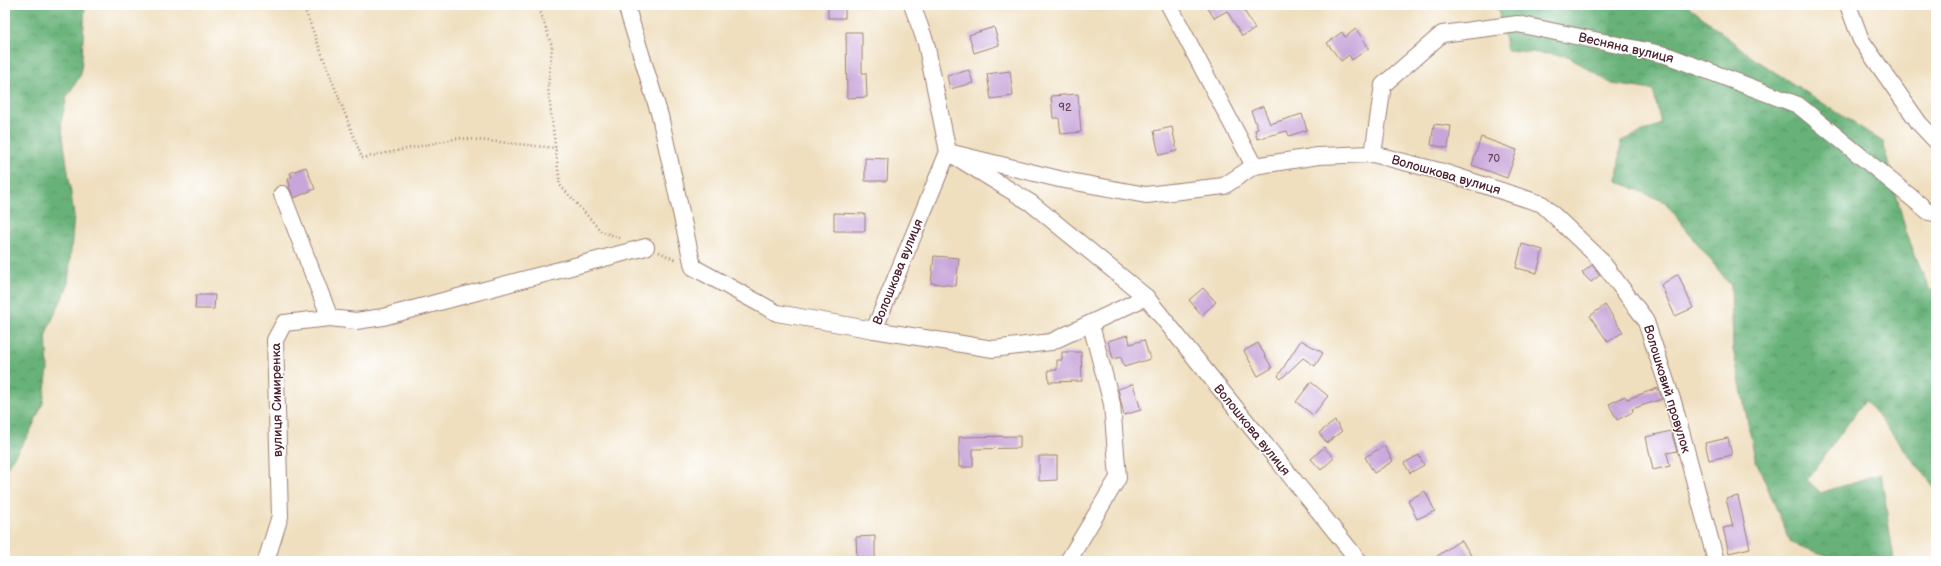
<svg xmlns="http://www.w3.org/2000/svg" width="1941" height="566" font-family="'Balsamiq Sans',sans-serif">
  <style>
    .forest { fill: url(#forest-crowns); stroke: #596852 }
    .building { fill: #c8a6da }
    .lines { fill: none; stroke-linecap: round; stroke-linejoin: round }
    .minor-casing { stroke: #9c7f75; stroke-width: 18 }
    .path { stroke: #9c7f75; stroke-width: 2.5; stroke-dasharray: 1 3; stroke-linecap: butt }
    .minor { stroke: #fff; stroke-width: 16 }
    .labels { text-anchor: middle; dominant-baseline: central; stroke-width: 3; stroke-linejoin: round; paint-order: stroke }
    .number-label { font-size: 11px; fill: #6a4157 }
    .street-label { font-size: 13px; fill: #4a1f2b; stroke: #fff }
  </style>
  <defs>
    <pattern id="forest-crowns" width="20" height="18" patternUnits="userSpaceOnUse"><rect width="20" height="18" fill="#68b279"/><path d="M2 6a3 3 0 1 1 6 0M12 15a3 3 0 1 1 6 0" fill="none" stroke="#589063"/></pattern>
  </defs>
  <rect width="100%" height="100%" fill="#fff"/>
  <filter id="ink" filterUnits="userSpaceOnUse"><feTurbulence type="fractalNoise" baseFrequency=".025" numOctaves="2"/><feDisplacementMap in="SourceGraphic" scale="8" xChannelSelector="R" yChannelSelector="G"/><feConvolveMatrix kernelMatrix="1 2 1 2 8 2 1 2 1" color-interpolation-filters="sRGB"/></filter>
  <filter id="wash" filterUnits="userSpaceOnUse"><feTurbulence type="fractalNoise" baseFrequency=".012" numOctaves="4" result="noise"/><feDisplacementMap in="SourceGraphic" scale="16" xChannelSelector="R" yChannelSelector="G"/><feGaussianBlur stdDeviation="0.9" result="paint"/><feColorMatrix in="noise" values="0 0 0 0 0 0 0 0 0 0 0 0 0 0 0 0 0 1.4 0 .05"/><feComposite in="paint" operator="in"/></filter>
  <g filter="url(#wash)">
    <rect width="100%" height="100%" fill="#efdfbf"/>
    <!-- forest -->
    <g class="forest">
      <polygon points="5,5 85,5 81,74 67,97 61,122 74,215 68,285 46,333 48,369 43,403 29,434 5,470"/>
      <polygon points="1497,5 1687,5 1753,58 1883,142 1906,232 1929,289 1936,292 1936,489 1865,400 1807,480 1821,493 1881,473 1894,561 1834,561 1834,558 1791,543 1755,458 1733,349 1731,286 1665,202 1617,181 1621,141 1661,124 1653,90 1612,84 1568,56 1507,50"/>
    </g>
    <g id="blocks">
      <!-- building -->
      <g class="building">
        <rect x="828" y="5" width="17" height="13"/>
        <polygon points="1206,5 1241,5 1255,29 1242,36 1227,11 1214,18"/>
        <polygon points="994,27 999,45 974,53 969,35"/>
        <polygon points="1356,29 1369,48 1352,60 1349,55 1341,61 1327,43 1342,32 1345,37"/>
        <polygon points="846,32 862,32 862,73 866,73 867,97 847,98"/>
        <polygon points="969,70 973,83 950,89 947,76"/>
        <polygon points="1010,71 1013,96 991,99 987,74"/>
        <polygon points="1078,94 1081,132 1061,134 1059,118 1053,118 1051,96"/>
        <polygon points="1263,106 1270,124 1302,114 1307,130 1289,136 1287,131 1257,139 1255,130 1258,129 1251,111"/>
        <polygon points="1434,124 1451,126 1448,148 1431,145"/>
        <polygon points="1172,127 1177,151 1159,155 1154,131"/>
        <polygon points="1481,137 1517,150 1507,178 1472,165"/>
        <polygon points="865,158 888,159 887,181 865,181"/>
        <polygon points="306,167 315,189 294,198 289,187 290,186 288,179 292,177 290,173"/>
        <polygon points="834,213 865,214 865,231 834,231"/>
        <polygon points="1522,244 1543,250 1537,273 1516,268"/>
        <polygon points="934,256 959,258 956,286 931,283"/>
        <polygon points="1592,265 1600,275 1591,282 1582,273"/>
        <polygon points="1678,274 1693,308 1675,316 1661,285"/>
        <polygon points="1203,288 1216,302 1202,315 1189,300"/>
        <polygon points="196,295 215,295 214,309 195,309"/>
        <polygon points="1605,305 1623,332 1608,342 1590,316"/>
        <polygon points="1128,335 1130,344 1144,340 1150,359 1124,367 1121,357 1113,359 1108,341"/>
        <polygon points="1301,340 1323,353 1315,366 1303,358 1281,379 1278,376"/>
        <polygon points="1258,343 1272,368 1258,376 1244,351"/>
        <polygon points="1062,352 1081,352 1082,381 1049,382 1048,370 1057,370 1057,360 1062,360"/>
        <polygon points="1311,382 1328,396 1313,415 1296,402"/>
        <polygon points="1133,384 1141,410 1124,415 1118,389"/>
        <polygon points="1658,388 1662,399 1632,409 1633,412 1617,420 1609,404 1625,396 1627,399"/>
        <polygon points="1335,421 1342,431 1327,443 1319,433"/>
        <polygon points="1671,431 1677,451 1667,453 1670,466 1653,470 1646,437"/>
        <polygon points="1020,436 1020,448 973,449 973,467 959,467 959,437"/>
        <polygon points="1728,438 1732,455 1709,460 1705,443"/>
        <polygon points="1384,446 1393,461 1374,473 1365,457"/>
        <polygon points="1324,447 1334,458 1321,470 1311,459"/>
        <polygon points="1419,455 1424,465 1410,473 1404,463"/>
        <polygon points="1039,456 1057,456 1057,480 1039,481"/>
        <polygon points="1425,491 1435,511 1417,519 1408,500"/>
        <polygon points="1738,496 1750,548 1729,553 1723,528 1733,526 1726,499"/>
        <polygon points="875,536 875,561 857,561 856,537"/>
        <polygon points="1461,540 1475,561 1430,561"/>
      </g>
    </g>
  </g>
  <g filter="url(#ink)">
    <use href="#blocks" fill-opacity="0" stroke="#9c7f75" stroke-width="1"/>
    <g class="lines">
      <defs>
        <g id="minor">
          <polyline points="626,5 660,116 693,267 777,313 874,330"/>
          <polyline points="912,5 926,43 948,152 1031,203 1146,297 1359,561"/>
          <polyline points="1169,5 1254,166"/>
          <polyline points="1848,5 1861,40 1919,123 1936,141"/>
          <polyline points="1373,154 1383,85 1442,34 1518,24 1666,55 1798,105 1929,212 1936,213"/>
          <polyline points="1146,297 1051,342 993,349 874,330 948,152 1059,179 1146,195 1224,186 1254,166 1318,156 1373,154 1443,172 1542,204 1599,258 1645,319 1674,405 1716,561"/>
          <polyline points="330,318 356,321 383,317 646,247"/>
          <polyline points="266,561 280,516 275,340 284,323 330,318 282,194"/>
          <polyline points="1068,561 1118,478 1112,404 1091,325"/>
        </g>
      </defs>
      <!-- minor casing -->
      <use href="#minor" class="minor-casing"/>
      <!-- path -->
      <g class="path">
        <polyline points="303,5 362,158 459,138 556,148"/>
        <polyline points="538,5 552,46 548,88 560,185 601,231 620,238"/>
        <polyline points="659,252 676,260"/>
      </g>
      <!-- minor -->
      <use href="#minor" class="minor"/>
    </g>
  </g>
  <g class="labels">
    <!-- number labels -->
    <g class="number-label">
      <text x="1065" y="107">92</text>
      <text x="1494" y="158">70</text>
    </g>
    <!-- street labels -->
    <g class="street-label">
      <text transform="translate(1626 48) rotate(13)">Весняна вулиця</text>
      <text transform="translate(1446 175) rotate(16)">Волошкова вулиця</text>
      <text transform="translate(898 272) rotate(-68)">Волошкова вулиця</text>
      <text transform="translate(1667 389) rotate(73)">Волошковий провулок</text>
      <text transform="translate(277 400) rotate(-91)">вулиця Симиренка</text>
      <text transform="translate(1252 430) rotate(51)">Волошкова вулиця</text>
    </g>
  </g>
  <!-- margin -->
  <rect width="1941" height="566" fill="none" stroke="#fff" stroke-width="20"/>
</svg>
